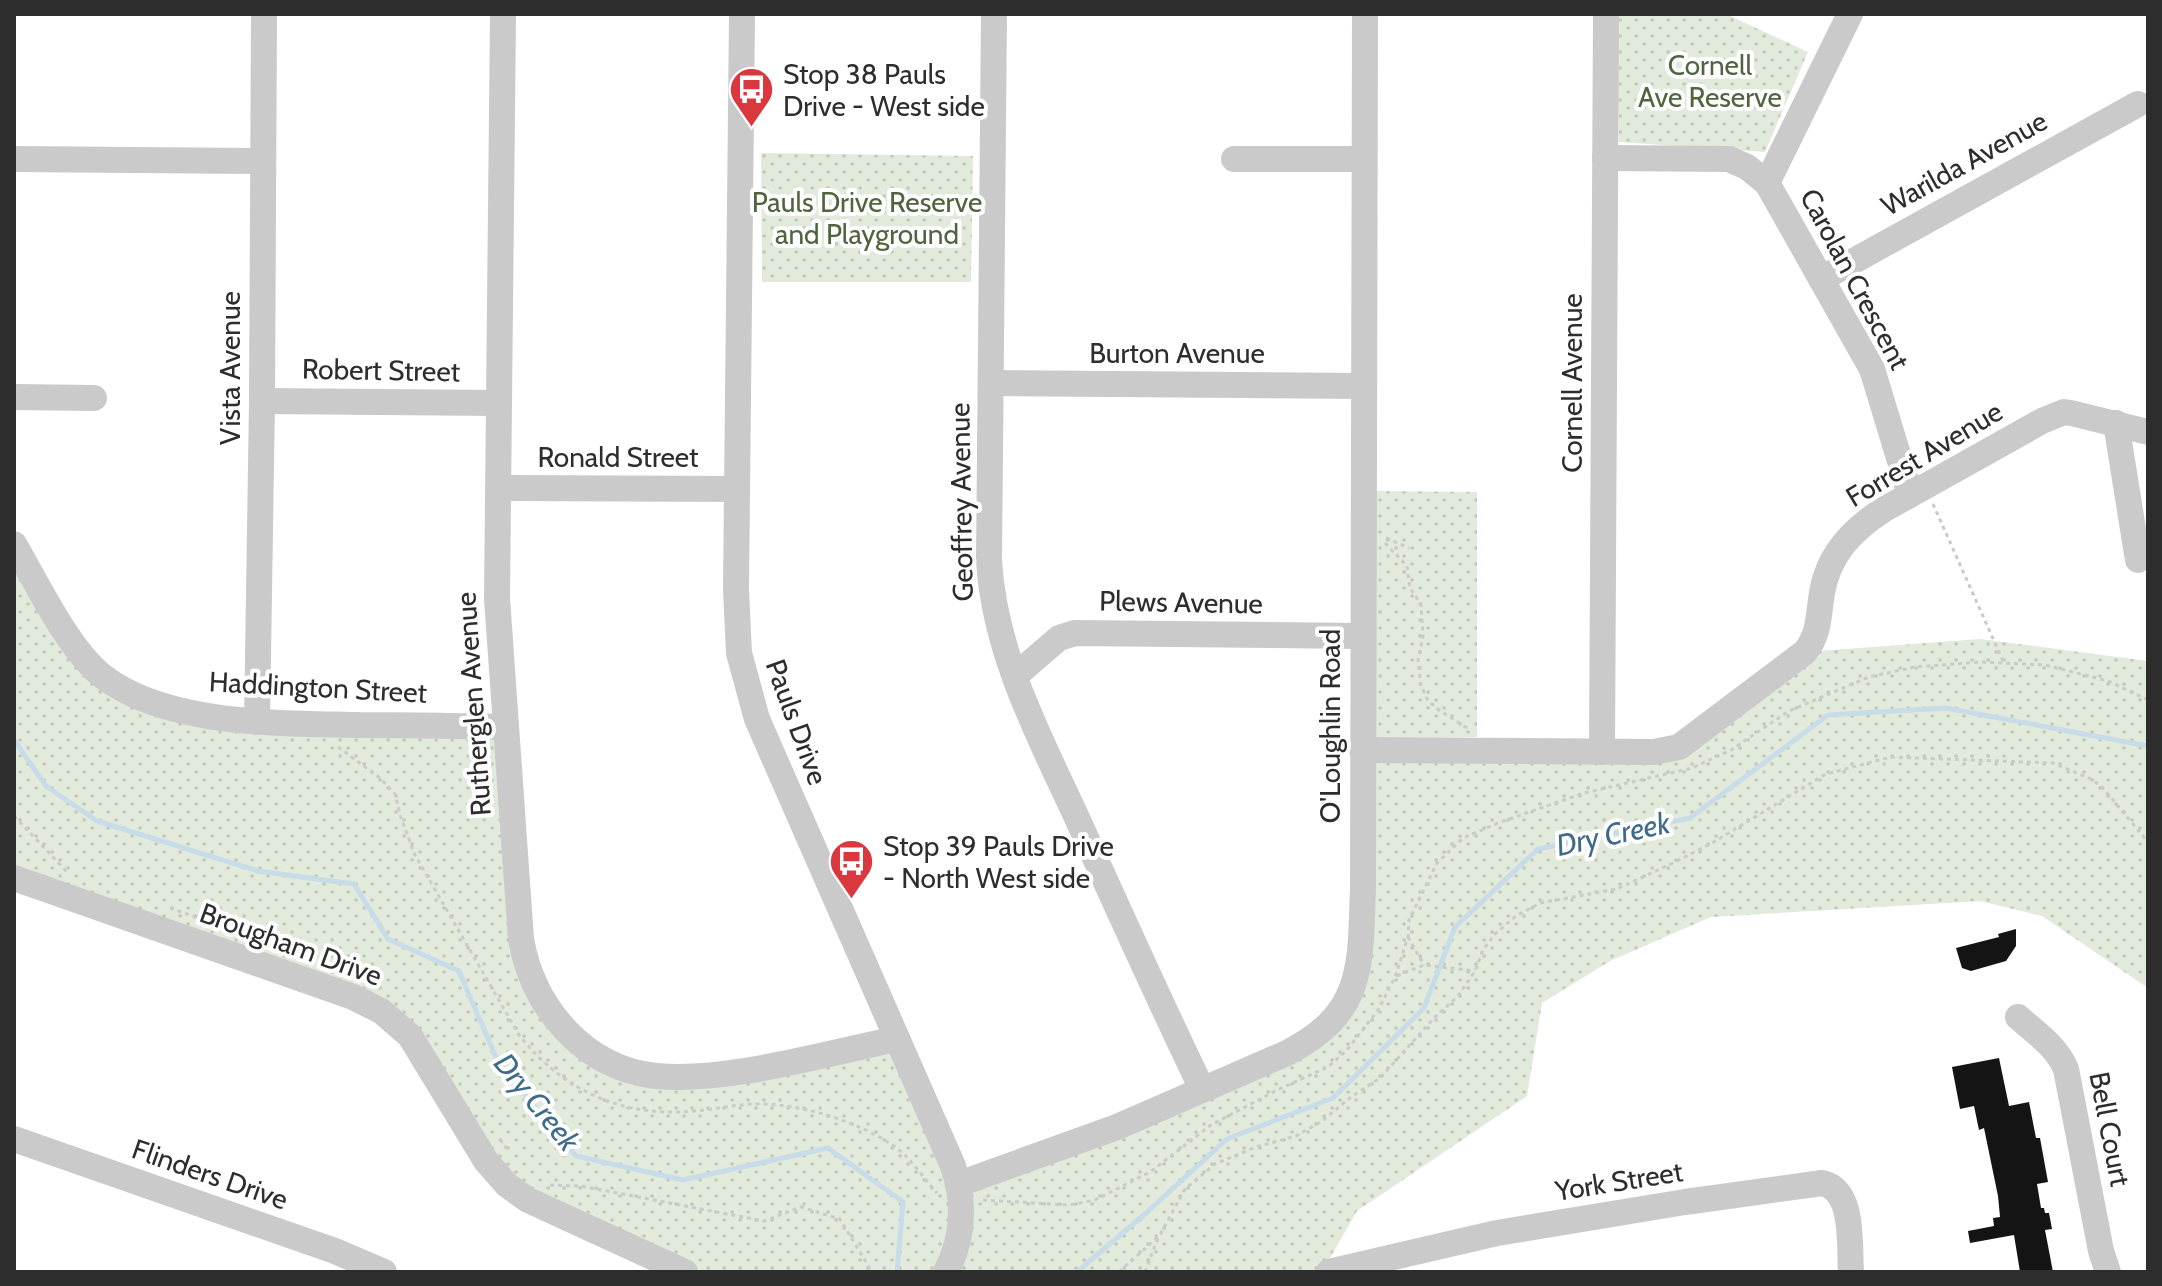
<svg xmlns="http://www.w3.org/2000/svg" width="2162" height="1286" font-family="Cabin,sans-serif">
  <style>
    .park { fill: url(#park-dots) }
    .lines { fill: none; stroke-linecap: round; stroke-linejoin: round }
    .stream { stroke: #c7dbe9; stroke-width: 5 }
    .building { fill: #141414 }
    .path { stroke: #cacaca; stroke-width: 3; stroke-dasharray: 4 4; stroke-linecap: butt }
    .minor { stroke: #cacaca; stroke-width: 26 }
    .labels { text-anchor: middle; dominant-baseline: central; stroke-width: 8; stroke-linejoin: round; paint-order: stroke }
    .park-label { font-size: 28px; fill: #4f653d; stroke: #fff }
    .poi-label { font-size: 28px; fill: #2d2d2d; stroke: #fff; text-anchor: start }
    .street-label { font-size: 28px; fill: #2d2d2d; stroke: #fff }
    .water-label { font-size: 30px; font-style: italic; fill: #3f6b8a; stroke: #fff }
  </style>
  <defs>
    <pattern id="park-dots" width="8" height="8" patternUnits="userSpaceOnUse" patternTransform="scale(2)"><rect width="8" height="8" fill="#e2eadb"/><path d="M2 2h.1M6 6h.1" fill="none" stroke="#c2c9bc" stroke-width="1.8" stroke-linecap="round"/></pattern>
  </defs>
  <rect width="100%" height="100%" fill="#fff"/>
  <!-- park -->
  <g class="park">
    <polygon points="1616,14 1726,14 1808,52 1765,152 1619,142"/>
    <polygon points="761,153 973,156 971,282 762,282"/>
    <polygon points="1375,491 1477,492 1477,737 1374,738"/>
    <polygon points="14,542 73,642 154,701 505,727 523,951 574,1039 666,1076 897,1039 960,1190 1202,1089 1345,1004 1362,750 1663,752 1805,652 1980,639 2148,661 2148,988 2042,916 1980,901 1711,917 1610,961 1542,1003 1527,1096 1357,1211 1322,1272 679,1272 528,1200 393,1019 14,880"/>
  </g>
  <g class="lines">
    <!-- stream -->
    <g class="stream">
      <polyline points="14,740 46,786 97,821 258,871 354,884 388,939 459,971 498,1062 576,1156 683,1180 828,1148 903,1202 897,1272"/>
      <polyline points="1077,1272 1146,1213 1227,1139 1333,1098 1424,1008 1455,927 1538,849 1690,818 1828,715 1946,708 2148,746"/>
    </g>
  </g>
  <!-- building -->
  <g class="building">
    <polygon points="2016,929 2016,946 2006,961 1971,971 1962,968 1956,948 1999,937 1998,934"/>
    <polygon points="1999,1058 2009,1106 2029,1102 2036,1138 2040,1138 2048,1182 2037,1184 2041,1208 2044,1208 2045,1213 2049,1213 2052,1229 2045,1230 2053,1272 2020,1272 2014,1235 1970,1243 1968,1231 1994,1226 1993,1218 2000,1217 1998,1196 1984,1128 1979,1130 1974,1106 1960,1109 1952,1067"/>
  </g>
  <g class="lines">
    <!-- path -->
    <g class="path">
      <polyline points="1933,504 2003,661"/>
      <polyline points="1386,538 1409,548"/>
      <polyline points="1385,543 1407,566 1410,588 1421,604 1423,636 1418,660 1421,685 1427,699 1436,708 1467,728"/>
      <path d="M338,747L380,778L395,794L401,818L415,855L519,1035C564,1092 624,1118 696,1111C718,1109 741,1103 764,1104C807,1106 855,1121 891,1144C911,1157 922,1177 937,1193"/>
      <polyline points="14,816 69,874"/>
      <polyline points="170,908 291,951"/>
      <polyline points="1408,937 1424,965"/>
      <polyline points="1397,976 1424,965 1475,971"/>
      <polyline points="500,1139 509,1152"/>
      <polyline points="550,1185 581,1186 764,1221 801,1207 840,1219 872,1272"/>
      <polyline points="983,1200 1069,1205 1095,1200 1150,1172 1211,1125 1277,1090 1328,1067 1347,1050 1378,1010 1395,977 1408,937 1409,920 1437,863 1463,838 1498,823 1584,793 1692,768 1731,750 1789,711 1869,677 1915,667 1981,662 2045,665 2108,681 2148,700"/>
      <polyline points="1119,1272 1160,1235 1185,1189 1215,1164 1256,1147 1296,1136 1322,1121 1351,1097 1380,1078 1434,1018 1458,996 1475,971 1483,950 1495,934 1516,916 1540,903 1617,889 1673,863 1712,843 1826,774 1891,757 2053,763 2091,779 2102,787 2148,842"/>
      <polyline points="1145,1272 1158,1238"/>
    </g>
    <!-- minor -->
    <g class="minor">
      <path d="M503,14L497,598L521,939C533,1008 584,1068 656,1076C726,1083 827,1053 897,1039"/>
      <path d="M742,14L736,589L739,653L757,719L953,1166C965,1202 964,1238 946,1272"/>
      <path d="M994,14L989,560C994,652 1039,736 1077,818C1118,909 1159,1000 1202,1089"/>
      <polyline points="1850,14 1767,183 1872,369 1910,494"/>
      <polyline points="1605,158 1729,159 1747,167 1767,183"/>
      <polyline points="14,159 263,161"/>
      <polyline points="1234,159 1364,159"/>
      <polyline points="1821,279 2138,104"/>
      <polyline points="991,383 1363,386"/>
      <polyline points="14,397 94,398"/>
      <polyline points="262,401 498,403"/>
      <polyline points="2116,423 2138,560"/>
      <polyline points="498,488 737,489"/>
      <path d="M14,544C37,583 67,647 101,675C165,726 281,723 359,725C408,725 457,726 505,727"/>
      <polyline points="1015,676 1059,638 1075,633 1362,636"/>
      <polyline points="257,722 262,401 264,14"/>
      <path d="M1362,750L1654,752L1679,747L1805,652C1820,633 1818,616 1822,593C1828,555 1852,530 1883,510L2042,421L2064,412L2071,413L2148,432"/>
      <polyline points="1602,752 1606,14"/>
      <polyline points="14,878 353,997 381,1011 410,1036 486,1161 507,1185 528,1200 685,1272"/>
      <path d="M2018,1017C2036,1033 2056,1046 2066,1069L2101,1251L2108,1272"/>
      <polyline points="14,1139 335,1251 384,1272"/>
      <path d="M959,1184L1117,1127L1287,1053C1365,1013 1360,966 1363,888L1365,14"/>
      <path d="M1329,1272L1497,1233L1685,1202L1822,1183C1855,1190 1849,1244 1851,1272"/>
    </g>
  </g>
  <!-- icons -->
  <defs>
    <symbol id="bus-pin" viewBox="-11 -11 22 30"><path d="M0 17L-7.5 6A9.5 9.5 0 1 1 7.5 6Z" fill="#db373f" stroke="#fff"/><path d="M-5-6H5V4H4V6H2V4H-2V6H-4V4H-5ZM-3.5-4V0h7V-4ZM-3.5 1.2v1.5H-2V1.2ZM2 1.2v1.5H3.5V1.2Z" fill="#fff"/></symbol>
  </defs>
  <g fill-rule="evenodd">
    <use href="#bus-pin" x="726" y="64" width="51" height="69"/>
    <use href="#bus-pin" x="826" y="836" width="51" height="69"/>
  </g>
  <g class="labels">
    <!-- park labels -->
    <g class="park-label">
      <text x="1710" y="65">Cornell<tspan x="1710" dy="32">Ave Reserve</tspan></text>
      <text x="867" y="202">Pauls Drive Reserve<tspan x="867" dy="32">and Playground</tspan></text>
    </g>
    <!-- poi labels -->
    <g class="poi-label">
      <text x="783" y="74">Stop 38 Pauls<tspan x="783" dy="32">Drive - West side</tspan></text>
      <text x="883" y="846">Stop 39 Pauls Drive<tspan x="883" dy="32">- North West side</tspan></text>
    </g>
    <!-- street labels -->
    <g class="street-label">
      <text transform="translate(1964 163) rotate(-29)">Warilda Avenue</text>
      <text transform="translate(1855 279) rotate(62)">Carolan Crescent</text>
      <text x="1177" y="353">Burton Avenue</text>
      <text transform="translate(230 368) rotate(-90)">Vista Avenue</text>
      <text transform="translate(381 370) rotate(1)">Robert Street</text>
      <text transform="translate(1572 383) rotate(-90)">Cornell Avenue</text>
      <text transform="translate(1924 454) rotate(-31)">Forrest Avenue</text>
      <text x="618" y="457">Ronald Street</text>
      <text transform="translate(961 502) rotate(-91)">Geoffrey Avenue</text>
      <text transform="translate(1181 602) rotate(1)">Plews Avenue</text>
      <text transform="translate(318 687) rotate(3)">Haddington Street</text>
      <text transform="translate(473 704) rotate(-94)">Rutherglen Avenue</text>
      <text transform="translate(797 722) rotate(70)">Pauls Drive</text>
      <text transform="translate(1330 726) rotate(-90)">O'Loughlin Road</text>
      <text transform="translate(291 944) rotate(20)">Brougham Drive</text>
      <text transform="translate(2110 1129) rotate(79)">Bell Court</text>
      <text transform="translate(210 1174) rotate(19)">Flinders Drive</text>
      <text transform="translate(1619 1181) rotate(-9)">York Street</text>
    </g>
    <!-- water labels -->
    <g class="water-label">
      <text transform="translate(1613 834) rotate(-12)">Dry Creek</text>
      <text transform="translate(537 1102) rotate(51)">Dry Creek</text>
    </g>
  </g>
  <!-- border -->
  <rect width="2162" height="1286" fill="none" stroke="#2d2d2d" stroke-width="32"/>
</svg>
